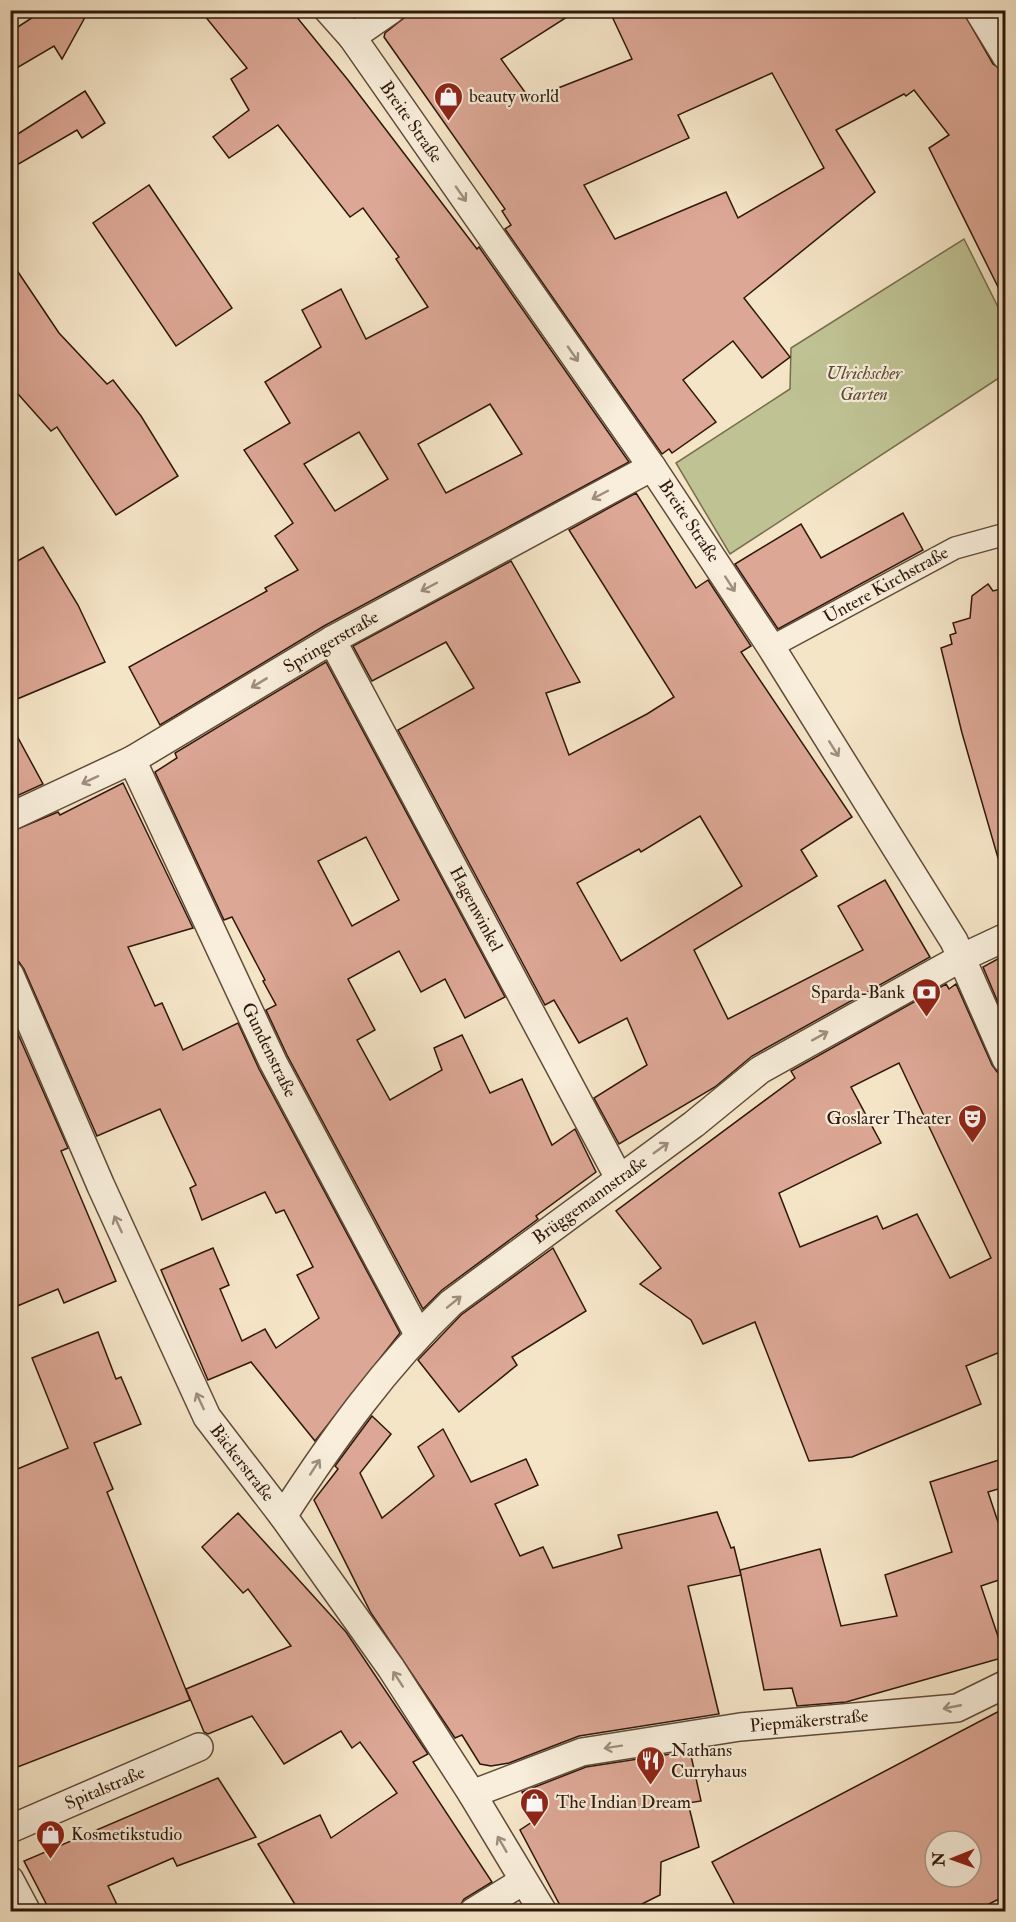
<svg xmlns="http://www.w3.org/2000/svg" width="1016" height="1922" font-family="'IM FELL Double Pica',serif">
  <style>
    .green { fill: #bfc394; stroke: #776e4f; stroke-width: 1.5 }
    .building { fill: #dca795; stroke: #2f180a; stroke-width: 1.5; fill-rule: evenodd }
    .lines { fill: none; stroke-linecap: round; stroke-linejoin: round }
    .pedestrian-casing { stroke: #604b39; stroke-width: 24 }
    .minor-casing { stroke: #604b39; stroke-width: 30 }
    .pedestrian { stroke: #f8eedb; stroke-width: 21 }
    .minor { stroke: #f8eedb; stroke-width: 27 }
    .oneway { stroke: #9e8e7d }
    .labels { text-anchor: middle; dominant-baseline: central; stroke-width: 4.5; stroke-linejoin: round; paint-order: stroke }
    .poi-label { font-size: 18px; fill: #2f180a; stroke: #f8eedb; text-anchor: start }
    .street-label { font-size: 18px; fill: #2f180a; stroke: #f8eedb }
    .park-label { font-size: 18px; font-style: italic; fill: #5a4b33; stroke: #f8eedb }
  </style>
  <rect width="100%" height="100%" fill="#f5e5c7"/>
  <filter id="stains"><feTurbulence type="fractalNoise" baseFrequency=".00333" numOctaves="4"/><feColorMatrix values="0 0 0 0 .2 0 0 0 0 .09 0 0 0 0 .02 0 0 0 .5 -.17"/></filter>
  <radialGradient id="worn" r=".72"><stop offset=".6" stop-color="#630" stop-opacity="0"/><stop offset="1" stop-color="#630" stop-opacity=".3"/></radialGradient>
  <!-- green -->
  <polygon class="green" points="964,239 1005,321 1005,374 730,554 676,463 790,389 791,348"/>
  <!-- building -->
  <g class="building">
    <polygon points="44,10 89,10 62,59 54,46 10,72 10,32"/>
    <path d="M200,10H291L348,80L477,249L479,247L629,462L324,626L160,725L129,667L267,591L265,588L298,570L275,536L293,523L244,450L290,423L265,382L321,347L302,310L341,289L366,339L428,307L396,259L399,257L363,208L350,217L278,125L229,158L213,137L249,110L231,79L247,68ZM490,404L522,454L446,493L418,444ZM359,432L388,479L335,511L304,464Z"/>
    <path d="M406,10H578L501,59L530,99L632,59L609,10H962L993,64L1005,72V301L929,148L949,135L914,90L906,96L904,94L836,130L875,192L744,298L790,357L762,378L733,341L683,380L716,422L672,453L669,449L662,454L505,229L511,225L502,211L505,209L384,37L385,33L405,17ZM772,73L824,168L738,218L726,192L615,239L584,185L689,138L678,115Z"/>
    <polygon points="85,91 105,123 82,138 77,130 10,169 10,139"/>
    <polygon points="149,185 232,308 176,346 93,223"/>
    <polygon points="10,260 59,333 107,384 113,380 141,416 178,476 116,515 57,427 51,431 10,385"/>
    <path d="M636,493L696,588L708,580L751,646L741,652L852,817L801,850L817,876L694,950L728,1019L863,950L838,906L885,880L930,957L752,1056L715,1087L619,1144L594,1098L647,1065L627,1018L579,1043L554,1000L545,1005L398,730L474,688L446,642L372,681L353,646L511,561L580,682L546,693L569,755L647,714L674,697L569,530ZM700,816L742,886L621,961L577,883L639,849L641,852Z"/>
    <polygon points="903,513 923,550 778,629 735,564 801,524 821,558"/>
    <polygon points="43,547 78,605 105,662 10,702 10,565"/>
    <polygon points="988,584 993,591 1005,588 1005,857 998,858 962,733 941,648 952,644 950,635 956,633 953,623 970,618 972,596"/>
    <path d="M326,662L505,997L465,1018L445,979L421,992L399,951L348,979L375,1030L357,1040L390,1100L442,1070L434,1048L462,1035L490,1093L522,1079L552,1145L575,1129L596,1172L536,1216L538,1219L442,1290L423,1309L287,1055L266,1010L276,1005L263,981L265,980L232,917L224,920L155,772L177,758L175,753ZM366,837L399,900L352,926L318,861Z"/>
    <polygon points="10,723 43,784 10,799"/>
    <polygon points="123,783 193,928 128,947 155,1006 162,1003 183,1050 238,1023 259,1069 400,1333 315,1441 251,1362 208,1380 161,1270 213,1248 229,1285 220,1289 242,1341 265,1329 276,1348 319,1318 297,1275 313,1267 284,1210 276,1213 265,1192 202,1220 190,1188 196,1185 160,1109 97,1136 24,969 19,962 10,959 10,832 58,812 60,815"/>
    <polygon points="1005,955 1005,1019 983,967"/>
    <path d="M946,984L949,989L956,984L992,1065L997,1072L1005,1075V1350L966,1366L981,1404L852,1457L809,1461L755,1322L703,1344L691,1320L640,1284L661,1268L616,1211L795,1078L791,1071ZM899,1063L991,1258L950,1278L917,1214L883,1229L877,1216L800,1247L779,1193L881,1143L851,1087Z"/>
    <polygon points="10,1016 68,1148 61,1151 116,1281 64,1303 58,1289 10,1309"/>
    <polygon points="553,1248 586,1311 512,1357 517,1365 459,1412 418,1360 461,1315"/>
    <polygon points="98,1332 116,1379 121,1377 141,1424 94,1443 113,1489 107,1492 190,1700 10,1770 10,1472 68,1448 32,1358"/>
    <polygon points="372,1416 391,1434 360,1473 382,1518 434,1476 418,1447 443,1429 471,1482 526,1459 538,1485 495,1504 520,1556 543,1547 553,1568 622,1548 618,1535 717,1512 731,1548 734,1547 741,1575 688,1586 719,1714 579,1736 509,1763 491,1766 480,1764 462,1735 455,1738 371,1613 314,1500 338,1469 335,1466"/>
    <polygon points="1005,1458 1005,1487 988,1492 1005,1543 1005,1578 981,1586 1005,1657 846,1702 797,1706 792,1688 764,1690 740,1570 820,1549 841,1626 897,1616 885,1575 952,1552 930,1482"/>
    <polygon points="238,1513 346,1632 428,1754 413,1762 492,1882 464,1899 457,1911 299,1911 258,1844 320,1815 331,1838 397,1793 360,1742 352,1748 341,1731 284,1764 252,1716 208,1734 204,1732 186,1689 291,1646 248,1589 243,1593 202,1547"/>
    <path d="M1005,1708V1896L975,1911H738L712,1862ZM935,1841H971V1877H935Z"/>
    <polygon points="690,1751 701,1801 688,1803 699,1847 661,1862 660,1895 628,1911 563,1911 520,1830 535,1820 522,1792 586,1767"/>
    <polygon points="218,1778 256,1837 177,1866 173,1858 108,1886 120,1911 50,1911 24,1861"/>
  </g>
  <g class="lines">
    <defs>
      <polyline id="pedestrian" points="771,647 955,548 1006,534"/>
      <g id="minor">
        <polyline points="328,10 352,37 652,467 771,647 954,941 1006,1059"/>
        <polyline points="978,10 1006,56"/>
        <polyline points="352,37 391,10"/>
        <polyline points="332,640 619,1178"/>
        <polyline points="132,760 273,1062 418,1334"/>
        <polyline points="10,817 132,760 332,640 652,467"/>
        <polyline points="10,975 101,1186 207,1417 283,1516 391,1668 472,1794 543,1912"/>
        <path d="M283,1516C332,1440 386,1365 451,1303L694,1124L760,1070L961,958L1006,937"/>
        <polyline points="472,1794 582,1752 740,1727 957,1708 1006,1684"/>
        <polyline points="10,1829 199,1747"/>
        <polyline points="10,1880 27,1912"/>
        <polyline points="473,1912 523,1881"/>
      </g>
    </defs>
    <!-- pedestrian casing -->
    <use href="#pedestrian" class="pedestrian-casing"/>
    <!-- minor casing -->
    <use href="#minor" class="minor-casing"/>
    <!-- pedestrian -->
    <use href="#pedestrian" class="pedestrian"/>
    <!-- minor -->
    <use href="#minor" class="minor"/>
  </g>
  <!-- one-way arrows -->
  <defs><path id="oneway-shaft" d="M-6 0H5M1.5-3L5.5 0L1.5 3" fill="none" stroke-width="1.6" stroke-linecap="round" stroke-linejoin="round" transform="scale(1.5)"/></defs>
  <g class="oneway">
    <use href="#oneway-shaft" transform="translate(461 194) rotate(55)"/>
    <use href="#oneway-shaft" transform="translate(573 354) rotate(55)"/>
    <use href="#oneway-shaft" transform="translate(600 495) rotate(152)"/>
    <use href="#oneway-shaft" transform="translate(730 584) rotate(57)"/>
    <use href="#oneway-shaft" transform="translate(429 587) rotate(152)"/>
    <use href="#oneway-shaft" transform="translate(259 683) rotate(149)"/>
    <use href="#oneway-shaft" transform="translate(834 749) rotate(58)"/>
    <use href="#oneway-shaft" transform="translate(90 780) rotate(155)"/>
    <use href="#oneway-shaft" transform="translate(820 1036) rotate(-29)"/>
    <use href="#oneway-shaft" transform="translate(661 1148) rotate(-36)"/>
    <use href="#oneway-shaft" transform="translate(118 1224) rotate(-115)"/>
    <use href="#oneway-shaft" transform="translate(454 1302) rotate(-39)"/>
    <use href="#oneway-shaft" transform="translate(200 1401) rotate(-115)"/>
    <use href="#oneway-shaft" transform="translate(315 1467) rotate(-57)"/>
    <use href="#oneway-shaft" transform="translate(398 1679) rotate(-123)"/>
    <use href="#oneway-shaft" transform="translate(952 1707) rotate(169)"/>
    <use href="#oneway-shaft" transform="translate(613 1747) rotate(171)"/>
    <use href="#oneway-shaft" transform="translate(502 1844) rotate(-120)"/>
  </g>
  <!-- icons -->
  <defs>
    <symbol id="shop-pin" viewBox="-11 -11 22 30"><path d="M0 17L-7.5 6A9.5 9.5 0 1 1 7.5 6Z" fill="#8f2418" stroke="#f8eedb"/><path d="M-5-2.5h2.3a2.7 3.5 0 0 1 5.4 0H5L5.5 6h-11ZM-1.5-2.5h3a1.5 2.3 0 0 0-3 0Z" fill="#fff"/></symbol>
    <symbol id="bank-pin" viewBox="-11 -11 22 30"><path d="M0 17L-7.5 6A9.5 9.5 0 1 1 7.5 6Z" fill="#8f2418" stroke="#f8eedb"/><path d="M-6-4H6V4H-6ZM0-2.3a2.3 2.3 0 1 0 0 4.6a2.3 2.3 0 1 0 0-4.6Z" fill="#fff"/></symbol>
    <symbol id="theatre-pin" viewBox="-11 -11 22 30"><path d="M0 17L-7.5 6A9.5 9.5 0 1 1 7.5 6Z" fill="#8f2418" stroke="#f8eedb"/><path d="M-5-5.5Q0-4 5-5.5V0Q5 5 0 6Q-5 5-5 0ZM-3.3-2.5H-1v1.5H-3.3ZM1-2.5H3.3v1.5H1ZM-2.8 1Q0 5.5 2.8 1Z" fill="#fff"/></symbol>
    <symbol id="restaurant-pin" viewBox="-11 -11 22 30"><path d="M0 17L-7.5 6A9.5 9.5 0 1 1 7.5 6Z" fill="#8f2418" stroke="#f8eedb"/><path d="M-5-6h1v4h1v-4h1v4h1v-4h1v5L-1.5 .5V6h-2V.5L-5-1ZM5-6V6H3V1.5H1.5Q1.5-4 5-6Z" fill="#fff"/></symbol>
  </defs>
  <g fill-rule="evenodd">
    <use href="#shop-pin" x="432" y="80" width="33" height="45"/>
    <use href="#bank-pin" x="910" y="976" width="33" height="45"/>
    <use href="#theatre-pin" x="956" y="1102" width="33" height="45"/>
    <use href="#restaurant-pin" x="634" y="1744" width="33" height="45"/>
    <use href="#shop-pin" x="518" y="1786" width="33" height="45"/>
    <use href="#shop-pin" x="34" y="1818" width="33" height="45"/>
  </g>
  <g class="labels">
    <!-- poi labels -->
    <g class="poi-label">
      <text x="469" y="96">beauty world</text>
      <text x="905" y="992" text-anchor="end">Sparda-Bank</text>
      <text x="951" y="1118" text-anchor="end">Goslarer Theater</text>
      <text x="671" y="1750">Nathans<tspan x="671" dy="21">Curryhaus</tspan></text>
      <text x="556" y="1802">The Indian Dream</text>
      <text x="71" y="1834">Kosmetikstudio</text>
    </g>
    <!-- street labels -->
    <g class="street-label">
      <text transform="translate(411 122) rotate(55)">Breite Straße</text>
      <text transform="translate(689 521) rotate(56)">Breite Straße</text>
      <text transform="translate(886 585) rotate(-29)">Untere Kirchstraße</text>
      <text transform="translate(331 642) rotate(-30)">Springerstraße</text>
      <text transform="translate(476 909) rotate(62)">Hagenwinkel</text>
      <text transform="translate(269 1050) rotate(64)">Gundenstraße</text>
      <text transform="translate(590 1200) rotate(-36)">Brüggemannstraße</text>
      <text transform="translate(242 1463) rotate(52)">Bäckerstraße</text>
      <text transform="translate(809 1721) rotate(-5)">Piepmäkerstraße</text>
      <text transform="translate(105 1788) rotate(-23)">Spitalstraße</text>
    </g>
    <!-- park labels -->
    <g class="park-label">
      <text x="864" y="373">Ulrichscher<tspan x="864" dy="21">Garten</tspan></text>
    </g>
  </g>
  <!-- margin -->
  <rect width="1016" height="1922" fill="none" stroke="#f5e5c7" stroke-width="36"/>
  <rect x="12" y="12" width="992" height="1898" fill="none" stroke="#2f180a" stroke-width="3"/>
  <rect x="18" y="18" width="980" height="1886" fill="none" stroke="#2f180a" stroke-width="1.5"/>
  <!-- north arrow -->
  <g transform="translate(953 1859) rotate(269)"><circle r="28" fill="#f8eedb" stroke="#a89887" stroke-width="1.5"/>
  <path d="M0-4.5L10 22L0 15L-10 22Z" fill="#8f2418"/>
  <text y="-9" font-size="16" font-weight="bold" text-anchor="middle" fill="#2f180a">N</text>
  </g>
  <rect width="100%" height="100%" filter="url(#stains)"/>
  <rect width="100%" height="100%" fill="url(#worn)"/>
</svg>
